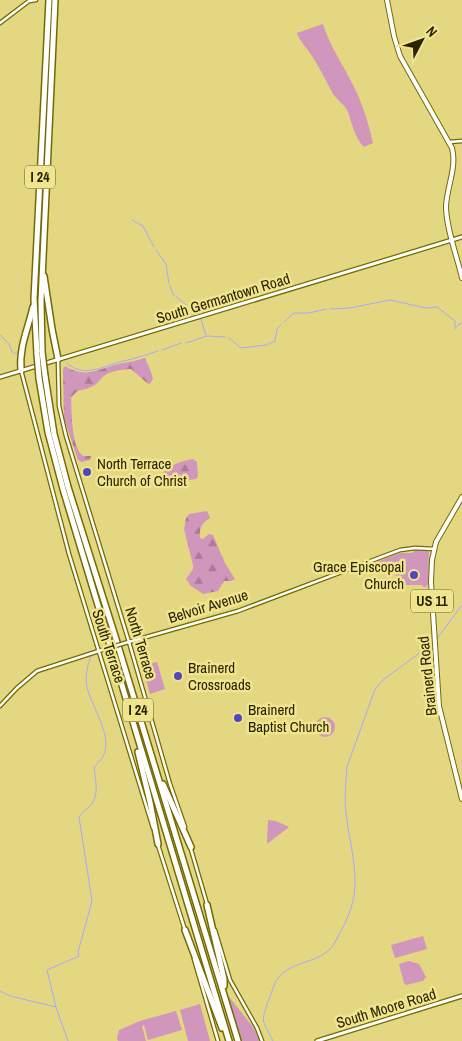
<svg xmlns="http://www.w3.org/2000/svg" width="462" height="1041" font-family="'Archivo Narrow',sans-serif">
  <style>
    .green { fill: #d196bb }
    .forest { fill: url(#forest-firs) }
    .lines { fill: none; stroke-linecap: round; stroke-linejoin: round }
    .stream { stroke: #a7aafb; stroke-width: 1 }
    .tertiary-casing { stroke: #756a00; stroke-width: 5 }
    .secondary-casing { stroke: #756a00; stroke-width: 5.5 }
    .primary-casing { stroke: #756a00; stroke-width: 6 }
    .motorway-casing { stroke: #756a00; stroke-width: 8 }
    .tertiary { stroke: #fff; stroke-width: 2.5 }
    .secondary { stroke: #fff; stroke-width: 3 }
    .primary { stroke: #fff; stroke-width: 4 }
    .motorway { stroke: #fff; stroke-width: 5 }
    .tertiary-bridge-casing { stroke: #756a00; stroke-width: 5; stroke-linecap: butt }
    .motorway-bridge-casing { stroke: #756a00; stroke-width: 8; stroke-linecap: butt }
    .tertiary-bridge { stroke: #fff; stroke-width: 2.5 }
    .motorway-bridge { stroke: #fff; stroke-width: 5 }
    .poi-dot { fill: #5246be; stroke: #f0e48e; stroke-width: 2 }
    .labels { text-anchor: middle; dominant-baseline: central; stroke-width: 5; stroke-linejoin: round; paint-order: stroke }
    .shield { fill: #f0e48e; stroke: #645d2b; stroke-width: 1 }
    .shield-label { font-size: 14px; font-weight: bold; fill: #282300 }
    .street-label { font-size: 15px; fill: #282300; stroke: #f0e48e }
    .poi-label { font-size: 15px; fill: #282300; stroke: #f0e48e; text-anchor: start }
  </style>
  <defs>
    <pattern id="forest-firs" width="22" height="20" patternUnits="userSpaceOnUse" patternTransform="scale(1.25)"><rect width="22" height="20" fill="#d196bb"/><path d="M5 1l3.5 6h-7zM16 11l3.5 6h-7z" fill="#aa7a96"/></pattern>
  </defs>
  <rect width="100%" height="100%" fill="#e3d781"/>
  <!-- green -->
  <g class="green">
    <path d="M323,24C330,47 344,66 354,87C363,105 369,125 373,143L364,147C355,138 352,124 348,112C345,105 337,100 333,94C326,81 320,68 312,56C307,48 300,42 297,33Z"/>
    <path d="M415,550H425L429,552L428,584L426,587H423L422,585H405L404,586C394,582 396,573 395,564L377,569L375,565L377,562L400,553H412Z"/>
    <polygon points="157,662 165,689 150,694 142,666"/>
    <circle cx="325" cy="727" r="10"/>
    <polygon points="268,820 276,821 289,827 267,844"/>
    <polygon points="423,936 427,949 395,958 391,945"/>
    <polygon points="409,961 419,964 426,977 423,981 406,985 404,983 399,964"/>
    <polygon points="226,993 253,1027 260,1041 240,1041"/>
    <polygon points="200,1004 210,1041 188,1041 180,1010"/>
    <polygon points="176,1011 182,1030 148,1040 144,1025 142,1026 146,1041 118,1041 117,1038 119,1030 140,1021"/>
  </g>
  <!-- forest -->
  <g class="forest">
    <path d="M145,358L151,372L153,379L150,384L147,383L131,369C122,370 111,370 104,376C99,380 97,385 91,387C80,392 80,387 71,398C72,413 71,447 83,456H91L90,460L82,462L78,460L64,418L63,370L65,366C85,379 98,369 118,364C127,362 136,361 145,358Z"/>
    <path d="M193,459L197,462L198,476L196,479L162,484L160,476C167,466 181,461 193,459Z"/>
    <path d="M207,511L210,518C202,523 199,528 200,538L203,539L209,534L213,535L225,563L235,579L231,581H224L218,591L203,594L191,586L186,579L193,569V565L184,529L186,518L189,514Z"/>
  </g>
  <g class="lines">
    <!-- stream -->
    <g class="stream">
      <polyline points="132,220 143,226 154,247"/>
      <polyline points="156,250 166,264 169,283"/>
      <polyline points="170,286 173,294 198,315"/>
      <polyline points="330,309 350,308 390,300 426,308 437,307 455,321 455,329"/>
      <polyline points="201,319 206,336"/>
      <polyline points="284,322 294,313 309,313 326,309"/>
      <polyline points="456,327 461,323"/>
      <polyline points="0,335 9,344 12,352 17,354"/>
      <polyline points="229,338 241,348 266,345 275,341 277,329 281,325"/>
      <polyline points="186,343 207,336 225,337"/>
      <polyline points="162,350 181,343"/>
      <path d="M66,362C83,380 105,365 124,361C136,358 147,355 158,351"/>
      <polyline points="436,640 462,605"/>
      <polyline points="0,991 10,996 56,1007"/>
      <path d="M68,1041L56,1007L47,970L79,956L78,952L92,901L79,817C82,812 86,810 90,806C100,796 95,778 94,767C98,763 104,757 105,751C110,734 93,707 88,691C84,679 87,667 91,656"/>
      <path d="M273,1041C262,1018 260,1024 269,999C272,992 274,983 278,978C293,959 324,964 335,942C343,928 351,913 354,896C358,868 349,841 346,813C344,798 346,782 347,767L375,689L383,680L433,643"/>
    </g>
    <defs>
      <g id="tertiary">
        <polyline points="0,23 29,1 36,0"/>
        <polyline points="449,142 462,141"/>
        <polyline points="58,359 59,406 66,436 129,642 170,784 185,827"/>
        <polyline points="21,370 69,554 153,828"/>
        <polyline points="125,643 238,611 400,550 415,548 434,549"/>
        <polyline points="0,706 17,688 37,671 105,649"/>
        <polyline points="158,845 185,930"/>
        <polyline points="190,846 207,904"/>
        <polyline points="215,930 230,980 257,1028 262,1041"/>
        <polyline points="194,959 218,1041"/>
      </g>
      <g id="secondary">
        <polyline points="0,377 462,237"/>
        <polyline points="317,1041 462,996"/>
      </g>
      <g id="primary">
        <path d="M387,0L394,36L400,56L452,148C457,167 447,187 446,206C446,228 457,256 462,278"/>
        <polyline points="462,497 436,542 432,560 431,582 439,706 462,799"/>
      </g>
      <g id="motorway">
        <polyline points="44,276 52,329 58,359"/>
        <polyline points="42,352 41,301 55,0"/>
        <polyline points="37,354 34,299 49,0"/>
        <path d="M21,370C19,347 28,329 33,307"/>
        <polyline points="45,376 54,434 68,487 116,639 238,1041"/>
        <polyline points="39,378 48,432 63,489 229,1041"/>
        <polyline points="138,752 150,802 158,844"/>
        <polyline points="163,784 191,847"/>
        <polyline points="207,905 224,979 224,986"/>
        <polyline points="185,930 222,1028"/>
      </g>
    </defs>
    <!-- tertiary casing -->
    <use href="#tertiary" class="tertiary-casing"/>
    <!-- secondary casing -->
    <use href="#secondary" class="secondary-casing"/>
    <!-- primary casing -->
    <use href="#primary" class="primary-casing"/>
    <!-- motorway casing -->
    <use href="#motorway" class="motorway-casing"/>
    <!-- tertiary -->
    <use href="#tertiary" class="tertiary"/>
    <!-- secondary -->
    <use href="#secondary" class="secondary"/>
    <!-- primary -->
    <use href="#primary" class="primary"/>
    <!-- motorway -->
    <use href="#motorway" class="motorway"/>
    <defs>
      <polyline id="tertiary-bridge" points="105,649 125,643"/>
      <g id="motorway-bridge">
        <polyline points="42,352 45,376"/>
        <polyline points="37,354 39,378"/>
      </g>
    </defs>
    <!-- tertiary-bridge casing -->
    <use href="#tertiary-bridge" class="tertiary-bridge-casing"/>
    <!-- motorway-bridge casing -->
    <use href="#motorway-bridge" class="motorway-bridge-casing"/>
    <!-- tertiary-bridge -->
    <use href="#tertiary-bridge" class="tertiary-bridge"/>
    <!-- motorway-bridge -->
    <use href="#motorway-bridge" class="motorway-bridge"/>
  </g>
  <!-- markers -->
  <g class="poi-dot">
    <circle cx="87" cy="472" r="5"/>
    <circle cx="414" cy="575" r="5"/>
    <circle cx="178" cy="676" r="5"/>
    <circle cx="238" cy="718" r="5"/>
  </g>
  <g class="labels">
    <!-- shield labels -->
    <g class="shield">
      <rect x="25" y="165.5" width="30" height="23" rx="4"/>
      <rect x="411" y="589.5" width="42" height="23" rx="4"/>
      <rect x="123" y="698.5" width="30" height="23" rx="4"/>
    </g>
    <g class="shield-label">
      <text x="40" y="177">I 24</text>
      <text x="432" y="601">US 11</text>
      <text x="138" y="710">I 24</text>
    </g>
    <!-- street labels -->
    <g class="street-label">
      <text transform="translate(223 298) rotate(-17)">South Germantown Road</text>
      <text transform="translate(208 606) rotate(-17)">Belvoir Avenue</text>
      <text transform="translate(141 643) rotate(73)">North Terrace</text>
      <text transform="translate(109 646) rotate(72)">South Terrace</text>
      <text transform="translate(427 676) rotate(-96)">Brainerd Road</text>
      <text transform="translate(386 1008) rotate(-17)">South Moore Road</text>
    </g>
    <!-- poi labels -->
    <g class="poi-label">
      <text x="97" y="463">North Terrace<tspan x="97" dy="17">Church of Christ</tspan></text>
      <text x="404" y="566" text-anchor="end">Grace Episcopal<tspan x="404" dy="17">Church</tspan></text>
      <text x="188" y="667">Brainerd<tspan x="188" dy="17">Crossroads</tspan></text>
      <text x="248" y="709">Brainerd<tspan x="248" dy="17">Baptist Church</tspan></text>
    </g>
  </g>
  <!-- north arrow -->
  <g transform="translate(422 40) rotate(49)" stroke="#f0e48e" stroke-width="4" paint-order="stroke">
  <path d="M0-4L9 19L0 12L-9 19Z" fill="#282300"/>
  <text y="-8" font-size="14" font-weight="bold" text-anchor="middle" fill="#282300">N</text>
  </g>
</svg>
